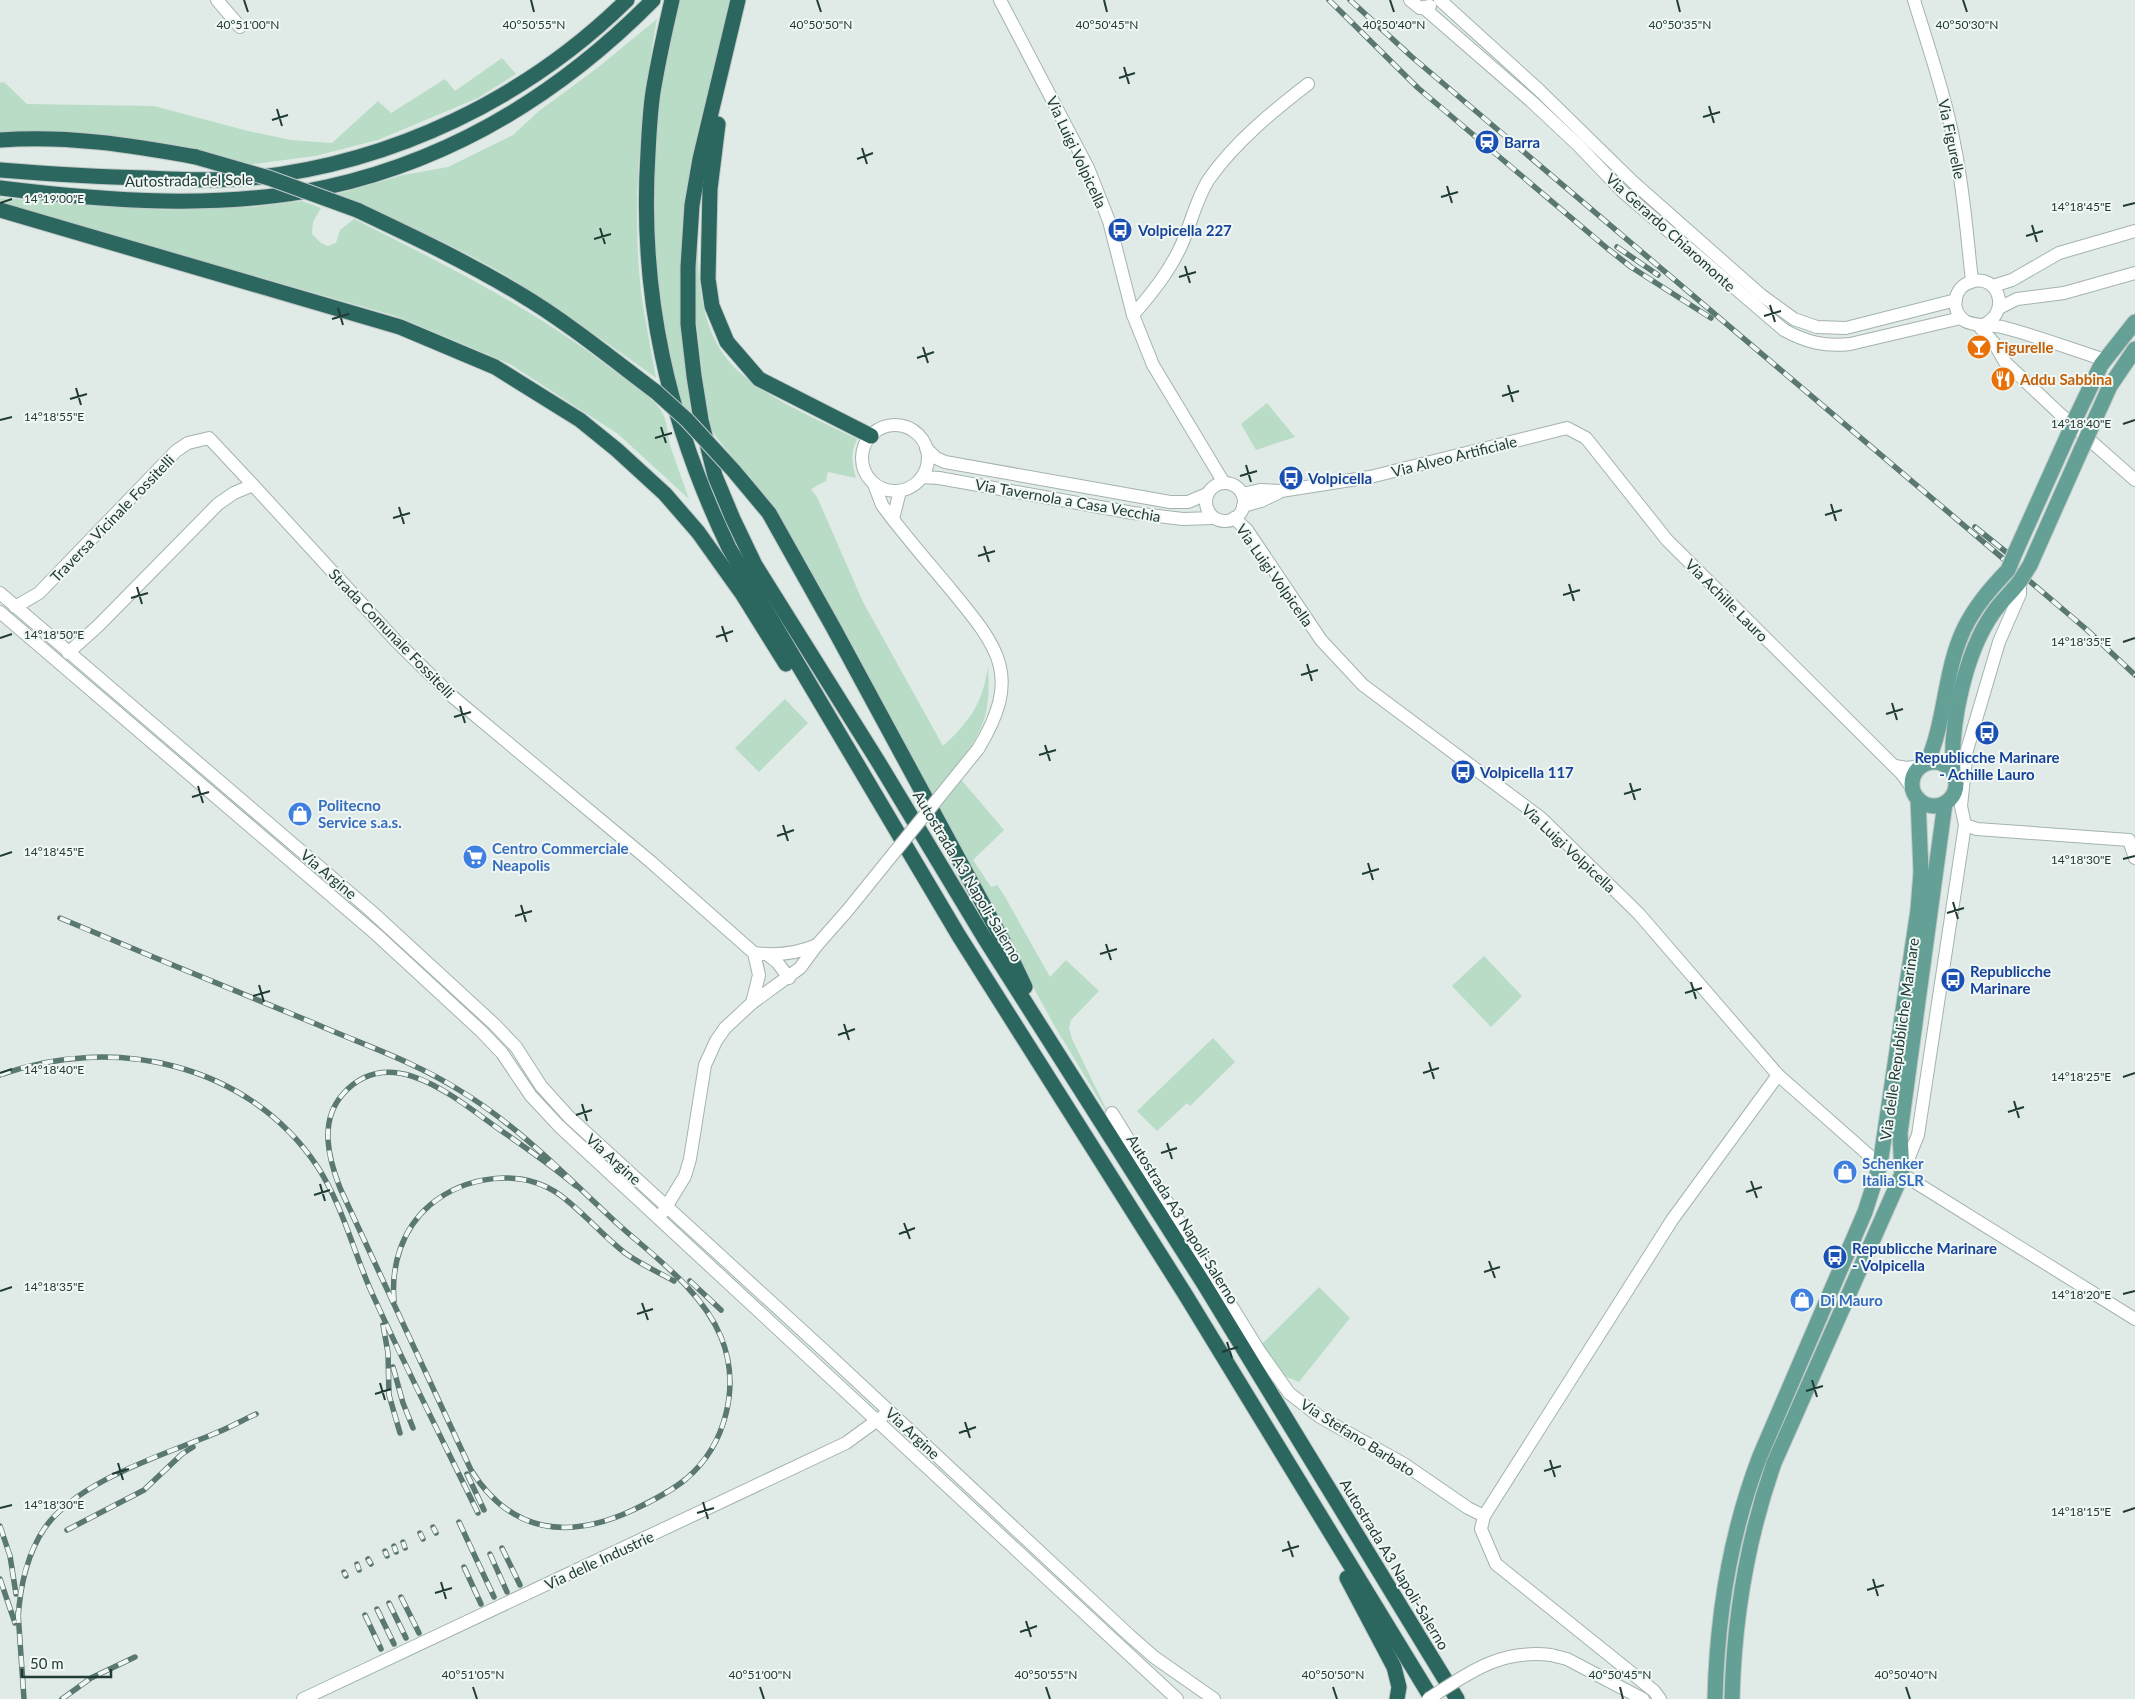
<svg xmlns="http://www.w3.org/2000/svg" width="2135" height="1699" font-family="Lato,sans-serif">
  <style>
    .green { fill: #b8dcc5 }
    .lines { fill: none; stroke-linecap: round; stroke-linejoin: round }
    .minor-casing { stroke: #a3b3ae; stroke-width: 14 }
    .major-casing { stroke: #c1c8c7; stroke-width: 17 }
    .highway-casing { stroke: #c1c8c7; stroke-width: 17 }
    .minor { stroke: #fff; stroke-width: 12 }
    .major { stroke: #64a095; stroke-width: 15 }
    .highway { stroke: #2c675f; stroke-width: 15 }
    .rail-casing { stroke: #5b7771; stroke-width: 5.5 }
    .rail { stroke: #f0f7f4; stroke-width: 4; stroke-dasharray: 11; stroke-linecap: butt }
    .minor-bridge-casing { stroke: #a3b3ae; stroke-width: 14; stroke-linecap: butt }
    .major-bridge-casing { stroke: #c1c8c7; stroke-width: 17; stroke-linecap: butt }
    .highway-bridge-casing { stroke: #c1c8c7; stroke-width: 17; stroke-linecap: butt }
    .minor-bridge { stroke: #fff; stroke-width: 12 }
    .major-bridge { stroke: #64a095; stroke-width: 15 }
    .highway-bridge { stroke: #2c675f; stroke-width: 15 }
    .ticks { fill: none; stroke: #213b36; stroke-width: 2 }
    .labels { text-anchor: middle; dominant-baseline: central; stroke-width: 4; stroke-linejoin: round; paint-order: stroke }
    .street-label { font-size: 15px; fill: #213b36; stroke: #f0f7f4 }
    .transit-label { font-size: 15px; font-weight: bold; fill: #164399; stroke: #f0f7f4; text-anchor: start }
    .food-label { font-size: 15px; font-weight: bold; fill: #c56008; stroke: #f0f7f4; text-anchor: start }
    .shop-label { font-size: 15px; font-weight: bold; fill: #366cbe; stroke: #f0f7f4; text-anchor: start }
    .ticks-label { font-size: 12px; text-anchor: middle; fill: #213b36; stroke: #f0f7f4; stroke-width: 4; stroke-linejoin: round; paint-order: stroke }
  </style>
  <rect width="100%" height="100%" fill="#e0ebe7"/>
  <!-- green -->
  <g class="green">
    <polygon points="679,0 732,0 683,222 680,280 681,331 691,414 681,406 669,361 657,281 653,224 654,161 662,81"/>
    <path d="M657,19C641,108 631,202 641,292C645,321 651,349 656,378C606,342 557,307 505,275C453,244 392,219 337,194L403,175L448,167L513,135L539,111L596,69Z"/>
    <polygon points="502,58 516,74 478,98 378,140 315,156 246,165 0,137 0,83 4,82 27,104 154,106 248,131 291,140 332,143 378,101 391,113 445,79 455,91"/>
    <path d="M0,198L168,210L253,207L302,201L321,208L313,222L312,234L321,243L328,246L336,243L340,230L354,219C444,264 533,308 613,370C627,381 650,395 660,409C668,419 667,434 670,445C676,464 683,481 689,499L618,434L510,364L396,316L0,204Z"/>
    <path d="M698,239C697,283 702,335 735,368C767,399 817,419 857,439C850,454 852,464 856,478L828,472L826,481L811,489L817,497L863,602L943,746C971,720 982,704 988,667C991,716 983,733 953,770L1004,830L973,860L991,887L997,885L1004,895L1050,977L1066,960L1099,991L1071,1020L1069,1028L1072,1039L1112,1121L1054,1025L766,500L711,430L705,398L694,300L695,254Z"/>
    <polygon points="1267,403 1295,437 1256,450 1241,424"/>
    <polygon points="785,699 808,723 759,772 735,748"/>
    <polygon points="1484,956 1522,996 1491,1027 1452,986"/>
    <polygon points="1213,1038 1235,1062 1190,1106 1187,1103 1157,1131 1137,1111"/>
    <polygon points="1319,1287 1350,1318 1299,1382 1282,1375 1262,1344"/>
  </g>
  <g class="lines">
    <defs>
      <g id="minor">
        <polyline points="217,0 240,27"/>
        <polyline points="1000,0 1088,168 1109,221 1133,315 1153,365 1224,483"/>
        <polyline points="1410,0 1420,8 1430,6"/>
        <polyline points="1440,0 1539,90 1633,182 1761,295 1794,319 1817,327 1846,328 1956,300"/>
        <path d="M1914,0C1929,49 1946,98 1955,148C1964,192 1967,237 1972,281"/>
        <path d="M1424,8L1531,101L1578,145L1623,192L1784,330C1806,342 1825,347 1850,344L1961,318"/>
        <polyline points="1993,286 2012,280 2059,253 2135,231"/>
        <polyline points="1999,308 2017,299 2064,293 2135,273"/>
        <path d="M1133,315C1152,293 1169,272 1181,246C1191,224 1196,199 1209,179C1235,142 1273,111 1308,84"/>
        <path d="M1985,324C2011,311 1998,273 1971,282C1953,287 1950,311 1965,321C1973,326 1992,325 2002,327C2037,336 2071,349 2105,360"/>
        <polyline points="1978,325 1994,343 2005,362 2059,413 2135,480"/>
        <circle cx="895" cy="458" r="33"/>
        <polyline points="926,448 936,458 945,462 1170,502 1188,502 1207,494"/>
        <polyline points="922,477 939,478 1133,513 1183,519 1214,518"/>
        <circle cx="1225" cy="502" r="19"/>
        <path d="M874,484L882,505C904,535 928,562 952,591C1000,649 1022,677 978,749"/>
        <polyline points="1242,494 1260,490 1281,491 1370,477 1567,428 1586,438 1667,540 1902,774 1913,789"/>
        <polyline points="1243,506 1261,501 1278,493"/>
        <polyline points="1234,518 1247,530 1321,640 1363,685 1541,818 1639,914 1778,1075 1880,1165"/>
        <polyline points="893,519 900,491"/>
        <polyline points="2020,581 2020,594 1999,642 1967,750 1961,806 1965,825 1918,1135 1902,1174 2135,1319"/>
        <polyline points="0,593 371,911 494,1024 516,1047 541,1086 569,1117 830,1356 1129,1635 1154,1657 1214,1699"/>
        <polyline points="15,607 39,593 176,451 188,443 209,438 253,485"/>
        <polyline points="0,612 377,935 481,1031 502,1053 531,1096 559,1126 1177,1699"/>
        <path d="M68,653L99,625L218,504L234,493L253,485L396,641L453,697L651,862L754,953C776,956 796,954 817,945"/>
        <polyline points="1895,766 1907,768 1921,766"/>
        <polyline points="1965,825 1977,829 2129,840 2135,858"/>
        <polyline points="768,955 777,962 789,978"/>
        <polyline points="752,1003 759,975 754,953"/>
        <polyline points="1112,1113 1258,1349 1289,1393 1320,1417 1404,1464 1468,1508 1484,1516 1481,1529 1496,1564 1654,1691 1660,1699"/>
        <polyline points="663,1212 685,1176 690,1159 705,1065 716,1041 725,1028 752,1003 800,968 817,945 847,911"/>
        <polyline points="1484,1516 1672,1220 1778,1075"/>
        <polyline points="1551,1655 1567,1659 1643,1699"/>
        <polyline points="303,1699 846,1443 883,1416"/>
      </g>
      <g id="major">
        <polyline points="2077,415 2101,365 2135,322"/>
        <polyline points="2091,428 2110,386 2135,349"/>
        <polyline points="2015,553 2068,435"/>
        <polyline points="2030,565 2082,448"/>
        <circle cx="1934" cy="784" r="22"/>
        <path d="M1927,763C1946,720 1944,671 1964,629C1975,606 1991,588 2008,570"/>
        <path d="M1953,772C1950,724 1965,653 1993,613C2000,602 2012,592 2020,581"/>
        <path d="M1715,1699C1717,1616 1730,1534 1760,1456L1865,1212L1880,1165L1918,910L1921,872L1918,799"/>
        <path d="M1732,1699C1734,1617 1747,1540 1774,1463L1902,1174L1900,1133L1945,803"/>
      </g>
      <g id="highway">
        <path d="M672,0C665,30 658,62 653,92C650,112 649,133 648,153C639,294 668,421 729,548L959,936L1185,1294L1432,1699"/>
        <polyline points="738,0 700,159 692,205 688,267 688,324 694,376 701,420 715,476 733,519 755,565 879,763 985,939 1204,1284 1457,1699"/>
        <polyline points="718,124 710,189 708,279 712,306 727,342 759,379 871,436"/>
        <path d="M0,140C66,135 131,145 196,157"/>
        <path d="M0,170C49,174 98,177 147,178C182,180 217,181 252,178C393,163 526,99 627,0"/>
        <path d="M0,188C105,201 222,210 327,187C454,159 562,92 653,0"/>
        <polyline points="0,210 400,327 495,367 580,420 617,450 665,494 698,532 743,595 786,664"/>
        <path d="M357,210C412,236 467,262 520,294C567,322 611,358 656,392"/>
        <polyline points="733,470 769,513 833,627 1003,941 1025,987"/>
        <polyline points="1347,1578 1394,1667 1399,1687 1397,1699"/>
      </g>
    </defs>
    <!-- minor casing -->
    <use href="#minor" class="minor-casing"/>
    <!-- major casing -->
    <use href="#major" class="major-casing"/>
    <!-- highway casing -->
    <use href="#highway" class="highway-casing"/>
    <!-- minor -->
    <use href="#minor" class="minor"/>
    <!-- major -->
    <use href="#major" class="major"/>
    <!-- highway -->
    <use href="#highway" class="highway"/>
    <defs>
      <g id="rail">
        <polyline points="1329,0 1418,88 1608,249 1631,267 1711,318"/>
        <polyline points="1350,0 1412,57 2086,629 2135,675"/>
        <polyline points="1617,247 1658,275"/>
        <polyline points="1975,527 2016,560"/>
        <path d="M60,918C145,954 231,989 316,1024C364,1045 415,1062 459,1090C519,1126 569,1179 620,1226C656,1258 702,1291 721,1337C741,1386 726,1445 686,1479C670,1492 652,1501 633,1510C569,1540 511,1534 471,1470L340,1188C328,1157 319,1121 343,1094C390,1041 455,1098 496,1127C523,1146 551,1165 576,1186"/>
        <path d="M0,1075C113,1034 248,1063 317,1166C342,1204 353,1250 371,1291C405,1366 442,1439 478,1513"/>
        <polyline points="690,1281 721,1310"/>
        <path d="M394,1301C391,1265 402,1229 430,1205C465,1176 521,1167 560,1195C583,1212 602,1235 625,1253C640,1264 658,1272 674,1281"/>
        <polyline points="383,1325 388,1353 389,1395 400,1433"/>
        <polyline points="393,1367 403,1403 413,1428"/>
        <polyline points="467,1474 484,1510"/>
        <polyline points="459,1522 494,1597"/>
        <polyline points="0,1526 10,1556 16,1594"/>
        <polyline points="433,1527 436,1533"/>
        <polyline points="67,1530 144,1490 182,1454 193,1447"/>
        <polyline points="420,1533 423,1539"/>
        <polyline points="403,1542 405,1548"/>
        <polyline points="394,1546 396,1552"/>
        <polyline points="502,1548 520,1585"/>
        <polyline points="385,1551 387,1556"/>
        <polyline points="490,1554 507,1592"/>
        <polyline points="368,1559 371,1564"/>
        <polyline points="357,1564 359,1570"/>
        <polyline points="464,1567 481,1604"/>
        <polyline points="344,1572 346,1576"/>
        <polyline points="0,1579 15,1623"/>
        <polyline points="401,1597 419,1633"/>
        <polyline points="389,1603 406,1638"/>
        <polyline points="377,1609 394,1644"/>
        <polyline points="18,1612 24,1699"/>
        <polyline points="365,1615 381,1649"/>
        <path d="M18,1619C20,1587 26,1556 44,1529C76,1482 160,1456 211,1435C227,1429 241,1421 256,1414"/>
        <polyline points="62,1699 91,1678 135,1657"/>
      </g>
    </defs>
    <!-- rail casing -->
    <use href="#rail" class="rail-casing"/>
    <!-- rail -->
    <use href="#rail" class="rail"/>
    <defs>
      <g id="minor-bridge">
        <polyline points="847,911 978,749"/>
        <path d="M1428,1699C1469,1673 1499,1649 1551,1655"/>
      </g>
      <g id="major-bridge">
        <polyline points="2068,435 2077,415"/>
        <polyline points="2082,448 2091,428"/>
        <polyline points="2008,570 2015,553"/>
        <polyline points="2020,581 2030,565"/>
      </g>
      <g id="highway-bridge">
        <polyline points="196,157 269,178 357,210"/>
        <polyline points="656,392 687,420 733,470"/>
      </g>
    </defs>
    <!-- minor-bridge casing -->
    <use href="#minor-bridge" class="minor-bridge-casing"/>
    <!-- major-bridge casing -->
    <use href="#major-bridge" class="major-bridge-casing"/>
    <!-- highway-bridge casing -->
    <use href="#highway-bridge" class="highway-bridge-casing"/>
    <!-- minor-bridge -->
    <use href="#minor-bridge" class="minor-bridge"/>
    <!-- major-bridge -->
    <use href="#major-bridge" class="major-bridge"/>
    <!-- highway-bridge -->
    <use href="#highway-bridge" class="highway-bridge"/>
  </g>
  <!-- ticks -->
  <path class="ticks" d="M244,0L248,12M531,0L534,12M817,0L821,12M1104,0L1107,12M1390,0L1394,12M1677,0L1680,12M1963,0L1967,12M1124,67L1129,84M1119,78L1135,73M1709,106L1714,123M277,109L282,126M1703,117L1720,112M272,120L288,115M862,148L867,164M857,159L873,153M1447,186L1452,203M1441,197L1458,192M0,203L12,199M2123,206L2135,203M2032,225L2037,242M600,228L605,244M2026,236L2043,231M594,239L611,234M1185,266L1190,283M1179,277L1196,272M1770,305L1775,322M338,308L343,325M1764,316L1781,311M332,319L349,314M923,347L928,363M917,358L934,352M1508,385L1513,402M76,388L81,405M1502,396L1519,391M70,399L87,394M0,420L12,417M2123,424L2135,420M661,427L666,443M655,438L672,433M1246,465L1251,482M1240,476L1257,471M1831,504L1836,521M399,507L404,524M1825,515L1842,510M393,518L410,513M984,546L989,562M978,556L995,551M1569,584L1574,601M137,587L142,604M1563,595L1580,590M131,598L148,593M722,626L727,642M716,637L733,631M0,638L12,634M2123,642L2135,638M1307,664L1312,681M1301,675L1318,670M1892,703L1897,720M460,706L465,723M1886,714L1903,709M454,717L471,712M1045,745L1050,761M1039,755L1056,750M1630,783L1635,800M198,786L203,803M1624,794L1641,789M192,797L209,792M783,825L788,841M777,836L794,830M0,856L12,852M2123,859L2135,856M1368,863L1373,880M1362,874L1379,869M1953,902L1958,919M521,905L526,922M1947,913L1964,908M515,916L532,911M1106,944L1111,960M1100,954L1117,949M1691,982L1696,999M259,985L264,1002M1685,993L1702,988M253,996L270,991M844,1024L849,1040M838,1035L855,1029M1429,1062L1434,1079M0,1073L12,1069M1423,1073L1439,1068M2123,1077L2135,1073M2014,1101L2019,1118M582,1104L587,1121M2008,1112L2024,1107M576,1115L592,1110M1167,1143L1172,1159M1161,1153L1177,1148M1751,1181L1757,1198M320,1184L325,1201M1746,1192L1762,1187M314,1195L330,1190M904,1223L910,1239M899,1234L915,1228M1489,1261L1495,1278M1484,1272L1500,1267M0,1291L12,1287M2123,1294L2135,1291M642,1303L648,1320M637,1314L653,1309M1227,1342L1232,1358M1222,1352L1238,1347M1812,1380L1817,1397M380,1383L385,1400M1806,1391L1823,1386M375,1394L391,1389M965,1422L970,1438M959,1433L976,1427M1550,1460L1555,1477M118,1463L123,1480M1544,1471L1561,1466M112,1474L129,1469M703,1502L708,1519M0,1508L12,1505M2123,1512L2135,1508M697,1513L714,1508M1288,1541L1293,1557M1282,1551L1299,1546M1873,1579L1878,1596M441,1582L446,1599M1867,1590L1884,1585M435,1593L452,1588M1026,1621L1031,1637M1020,1632L1037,1626M473,1687L477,1699M760,1687L764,1699M1046,1687L1050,1699M1333,1687L1337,1699M1620,1687L1623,1699M1906,1687L1910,1699"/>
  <!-- icons -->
  <defs>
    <symbol id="station-disc" viewBox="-11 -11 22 22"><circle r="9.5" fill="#1a4fb4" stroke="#f0f7f4"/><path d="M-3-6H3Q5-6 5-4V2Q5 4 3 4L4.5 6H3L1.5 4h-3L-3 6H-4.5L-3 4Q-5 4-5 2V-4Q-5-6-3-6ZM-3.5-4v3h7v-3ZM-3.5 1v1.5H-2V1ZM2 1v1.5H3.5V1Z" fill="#fff"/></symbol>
    <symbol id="bus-disc" viewBox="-11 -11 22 22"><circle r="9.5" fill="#1a4fb4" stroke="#f0f7f4"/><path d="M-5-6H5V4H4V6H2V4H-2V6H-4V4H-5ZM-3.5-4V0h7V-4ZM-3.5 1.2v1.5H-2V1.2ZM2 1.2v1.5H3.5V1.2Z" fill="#fff"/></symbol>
    <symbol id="bar-disc" viewBox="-11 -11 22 22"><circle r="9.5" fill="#e8710a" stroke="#f0f7f4"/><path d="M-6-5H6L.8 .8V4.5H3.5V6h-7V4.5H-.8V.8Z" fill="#fff"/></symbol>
    <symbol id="restaurant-disc" viewBox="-11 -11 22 22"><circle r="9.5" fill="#e8710a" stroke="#f0f7f4"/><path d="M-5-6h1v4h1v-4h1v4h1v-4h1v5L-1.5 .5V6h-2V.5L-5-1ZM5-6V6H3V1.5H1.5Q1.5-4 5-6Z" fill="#fff"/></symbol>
    <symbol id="shop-disc" viewBox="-11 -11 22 22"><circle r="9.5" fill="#3f7fe0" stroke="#f0f7f4"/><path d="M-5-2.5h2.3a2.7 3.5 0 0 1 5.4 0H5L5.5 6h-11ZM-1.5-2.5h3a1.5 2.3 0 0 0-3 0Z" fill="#fff"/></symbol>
    <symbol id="supermarket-disc" viewBox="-11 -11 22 22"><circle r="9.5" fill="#3f7fe0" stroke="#f0f7f4"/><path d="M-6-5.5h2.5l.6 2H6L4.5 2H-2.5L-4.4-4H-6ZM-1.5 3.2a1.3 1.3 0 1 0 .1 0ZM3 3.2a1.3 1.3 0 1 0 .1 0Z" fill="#fff"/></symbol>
  </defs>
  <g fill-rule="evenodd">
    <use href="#station-disc" x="1473" y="128" width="28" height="28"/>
    <use href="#bus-disc" x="1106" y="216" width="28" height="28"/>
    <use href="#bar-disc" x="1965" y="333" width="28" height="28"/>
    <use href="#restaurant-disc" x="1989" y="365" width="28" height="28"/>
    <use href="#bus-disc" x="1277" y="464" width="28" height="28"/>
    <use href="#bus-disc" x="1973" y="719" width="28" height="28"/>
    <use href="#bus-disc" x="1449" y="758" width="28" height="28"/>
    <use href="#shop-disc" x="286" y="800" width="28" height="28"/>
    <use href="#supermarket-disc" x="461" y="843" width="28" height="28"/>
    <use href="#bus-disc" x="1939" y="966" width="28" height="28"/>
    <use href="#shop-disc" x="1831" y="1158" width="28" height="28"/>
    <use href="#bus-disc" x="1821" y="1243" width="28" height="28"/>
    <use href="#shop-disc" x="1788" y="1286" width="28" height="28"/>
  </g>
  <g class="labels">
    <!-- street labels -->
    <g class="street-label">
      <text transform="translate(1952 139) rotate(78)">Via Figurelle</text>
      <text transform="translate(1077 152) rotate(65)">Via Luigi Volpicella</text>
      <text transform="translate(189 180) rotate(-1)">Autostrada del Sole</text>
      <text transform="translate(1671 232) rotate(42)">Via Gerardo Chiaromonte</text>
      <text transform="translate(1454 456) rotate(-14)">Via Alveo Artificiale</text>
      <text transform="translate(1068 500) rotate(10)">Via Tavernola a Casa Vecchia</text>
      <text transform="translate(112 518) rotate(-46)">Traversa Vicinale Fossitelli</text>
      <text transform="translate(1275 575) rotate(55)">Via Luigi Volpicella</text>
      <text transform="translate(1727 600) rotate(45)">Via Achille Lauro</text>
      <text transform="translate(392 633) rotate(46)">Strada Comunale Fossitelli</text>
      <text transform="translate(1569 848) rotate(43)">Via Luigi Volpicella</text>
      <text transform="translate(329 874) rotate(40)">Via Argine</text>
      <text transform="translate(968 876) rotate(59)">Autostrada A3 Napoli-Salerno</text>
      <text transform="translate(1899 1039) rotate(-82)">Via delle Repubbliche Marinare</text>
      <text transform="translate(614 1159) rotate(42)">Via Argine</text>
      <text transform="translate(1183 1219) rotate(58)">Autostrada A3 Napoli-Salerno</text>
      <text transform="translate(913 1433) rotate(43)">Via Argine</text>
      <text transform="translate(1358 1437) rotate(32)">Via Stefano Barbato</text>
      <text transform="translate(599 1560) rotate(-25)">Via delle Industrie</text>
      <text transform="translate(1395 1564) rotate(59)">Autostrada A3 Napoli-Salerno</text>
    </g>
    <!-- transit labels -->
    <g class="transit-label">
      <text x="1504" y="142">Barra</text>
      <text x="1138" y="230">Volpicella 227</text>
      <text x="1308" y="478">Volpicella</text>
      <text x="1987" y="757" text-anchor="middle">Republicche Marinare<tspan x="1987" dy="17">- Achille Lauro</tspan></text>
      <text x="1480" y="772">Volpicella 117</text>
      <text x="1970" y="971">Republicche<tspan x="1970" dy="17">Marinare</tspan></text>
      <text x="1852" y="1248">Republicche Marinare<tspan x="1852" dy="17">- Volpicella</tspan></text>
    </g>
    <!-- food labels -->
    <g class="food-label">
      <text x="1996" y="347">Figurelle</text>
      <text x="2020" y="379">Addu Sabbina</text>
    </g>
    <!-- shop labels -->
    <g class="shop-label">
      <text x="318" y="805">Politecno<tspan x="318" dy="17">Service s.a.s.</tspan></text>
      <text x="492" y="848">Centro Commerciale<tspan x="492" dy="17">Neapolis</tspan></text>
      <text x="1862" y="1163">Schenker<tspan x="1862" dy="17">Italia SLR</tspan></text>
      <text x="1820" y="1300">Di Mauro</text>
    </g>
  </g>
  <g class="ticks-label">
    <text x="248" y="29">40°51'00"N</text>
    <text x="534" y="29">40°50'55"N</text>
    <text x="821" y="29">40°50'50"N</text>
    <text x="1107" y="29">40°50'45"N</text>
    <text x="1394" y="29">40°50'40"N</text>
    <text x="1680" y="29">40°50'35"N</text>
    <text x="1967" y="29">40°50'30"N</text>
    <text x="54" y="203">14°19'00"E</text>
    <text x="2081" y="211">14°18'45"E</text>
    <text x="54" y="421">14°18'55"E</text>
    <text x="2081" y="428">14°18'40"E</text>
    <text x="54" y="639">14°18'50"E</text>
    <text x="2081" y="646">14°18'35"E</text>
    <text x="54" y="856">14°18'45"E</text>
    <text x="2081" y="864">14°18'30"E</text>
    <text x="54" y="1074">14°18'40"E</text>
    <text x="2081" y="1081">14°18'25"E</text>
    <text x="54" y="1291">14°18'35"E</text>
    <text x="2081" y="1299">14°18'20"E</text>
    <text x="54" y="1509">14°18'30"E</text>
    <text x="2081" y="1516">14°18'15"E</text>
    <text x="473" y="1679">40°51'05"N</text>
    <text x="760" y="1679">40°51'00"N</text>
    <text x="1046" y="1679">40°50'55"N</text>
    <text x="1333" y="1679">40°50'50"N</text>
    <text x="1620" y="1679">40°50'45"N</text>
    <text x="1906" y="1679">40°50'40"N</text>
  </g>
  <!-- scale -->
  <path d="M22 1669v8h89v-8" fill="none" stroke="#213b36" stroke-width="2.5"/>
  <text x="30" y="1669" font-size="15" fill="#213b36" stroke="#f0f7f4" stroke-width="4" paint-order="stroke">50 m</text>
</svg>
